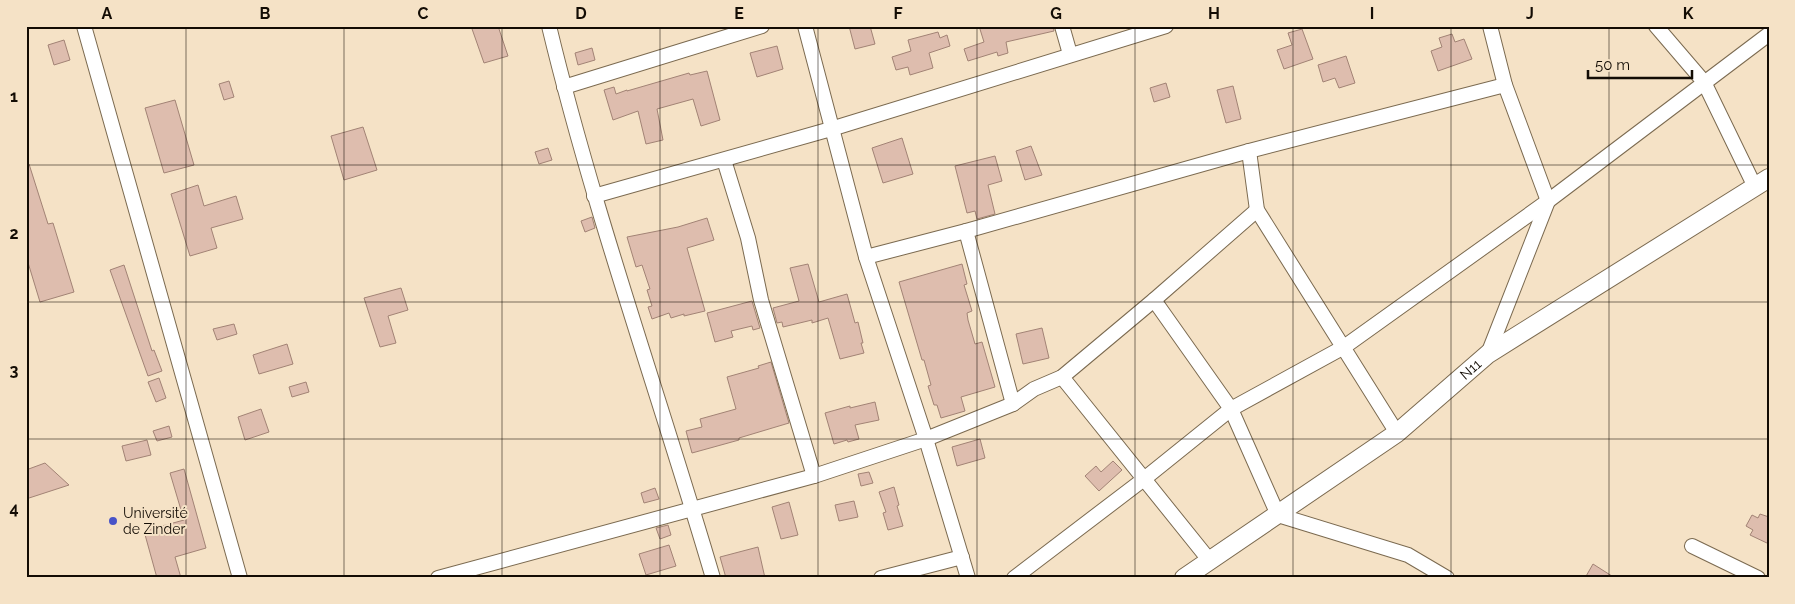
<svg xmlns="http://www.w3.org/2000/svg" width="1795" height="604" font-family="Raleway,sans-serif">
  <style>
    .building { fill: #debdae; stroke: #a28375 }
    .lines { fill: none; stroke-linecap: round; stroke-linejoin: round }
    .minor-casing { stroke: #7b6a50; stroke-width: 16 }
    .major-casing { stroke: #7b6a50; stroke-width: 20 }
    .minor { stroke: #fff; stroke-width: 14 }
    .major { stroke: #fff; stroke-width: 18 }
    .grid { fill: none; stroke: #130c04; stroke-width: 1; stroke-opacity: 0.55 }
    .poi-dot { fill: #4853c8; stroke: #f5e2c6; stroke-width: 2 }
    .labels { text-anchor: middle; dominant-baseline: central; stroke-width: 4; stroke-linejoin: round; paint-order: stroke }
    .street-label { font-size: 14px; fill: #130c04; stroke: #f5e2c6 }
    .poi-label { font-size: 14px; fill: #130c04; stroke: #f5e2c6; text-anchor: start }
    .neatline { fill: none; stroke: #130c04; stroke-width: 2 }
    .grid-label { font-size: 16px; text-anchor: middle; font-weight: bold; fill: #130c04 }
  </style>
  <rect width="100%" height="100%" fill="#f5e2c6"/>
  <!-- building -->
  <g class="building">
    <polygon points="471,26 498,26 508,56 484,63"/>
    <polygon points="849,26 870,26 875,44 855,49"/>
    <polygon points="979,26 1053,26 1054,31 1006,42 1008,53 998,56 997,52 968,61 964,49 984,42"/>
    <polygon points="1302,29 1313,59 1284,69 1277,50 1292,45 1288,33"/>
    <polygon points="938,32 940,38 947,35 950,46 929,53 933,68 910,75 908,67 896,70 892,57 911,51 908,40"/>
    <polygon points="1452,34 1455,42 1464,39 1472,59 1438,71 1431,51 1442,47 1439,38"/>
    <polygon points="64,40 70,60 54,65 48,45"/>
    <polygon points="777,46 783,69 757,77 750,53"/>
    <polygon points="592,48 595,60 578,65 575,53"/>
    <polygon points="1346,56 1355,83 1339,88 1335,78 1323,82 1318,65"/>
    <polygon points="707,71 720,120 701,126 693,99 657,109 663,140 646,144 638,111 613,120 604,90 614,87 616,94 627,90 627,91 689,73 690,75"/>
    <polygon points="229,81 234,97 224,100 219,84"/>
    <polygon points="1166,83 1170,97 1154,102 1150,88"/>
    <polygon points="1233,86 1241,119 1226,123 1217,90"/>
    <polygon points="175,100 194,165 164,173 145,108"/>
    <polygon points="363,127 377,170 344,180 331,136"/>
    <polygon points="902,138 913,174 883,183 872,148"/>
    <polygon points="1031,146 1042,175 1025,180 1016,151"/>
    <polygon points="548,148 552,160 539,164 535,152"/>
    <polygon points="995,156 1002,181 988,185 995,214 977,219 975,211 967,213 955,166"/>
    <polygon points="26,164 29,164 48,224 53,223 74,292 40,302 26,256"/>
    <polygon points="198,185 204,206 236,196 243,219 211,228 217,248 190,256 171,194"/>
    <polygon points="592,217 595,228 585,232 581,221"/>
    <polygon points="707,218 714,240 687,248 705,311 684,316 684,314 671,318 669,313 652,319 648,307 652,306 647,290 650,289 642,265 636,267 627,237 678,227"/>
    <polygon points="808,264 819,302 847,294 855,323 858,322 863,343 861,343 864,353 840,359 828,318 812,323 812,320 783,327 782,322 777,323 773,308 799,301 790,268"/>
    <polygon points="962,264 967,284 964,285 972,311 967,313 968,320 975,344 982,342 995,387 961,397 965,411 941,418 937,405 934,405 928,386 931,385 924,360 922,360 899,282"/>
    <polygon points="124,265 152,351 154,350 162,371 148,376 110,270"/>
    <polygon points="401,288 408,310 388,316 396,343 380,347 364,298"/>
    <polygon points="752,301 760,328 753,330 752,326 731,331 733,337 715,342 707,313"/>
    <polygon points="234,324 237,334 217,340 213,329"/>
    <polygon points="1042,328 1049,358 1023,364 1016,334"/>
    <polygon points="287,344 293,364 259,374 253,355"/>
    <polygon points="771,362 789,423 739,438 739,440 692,453 686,431 702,427 700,419 736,409 727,377 759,368 758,366"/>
    <polygon points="159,378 166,398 156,402 148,382"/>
    <polygon points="306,382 309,392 292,397 289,387"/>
    <polygon points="875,402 879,420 855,425 859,439 848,442 847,440 834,444 825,413 850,406 850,408"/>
    <polygon points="261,409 269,432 245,440 238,417"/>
    <polygon points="169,426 172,437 157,441 153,431"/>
    <polygon points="980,439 985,458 957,466 952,447"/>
    <polygon points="147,440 151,455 126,461 122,446"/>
    <polygon points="1113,461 1122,470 1099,491 1085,476 1096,466 1101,472"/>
    <polygon points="45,463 69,485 26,499 26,470"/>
    <polygon points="184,469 206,548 175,557 181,578 157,578 144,531 184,520 170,473"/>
    <polygon points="869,472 873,483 861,486 858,474"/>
    <polygon points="894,487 899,505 897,506 903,526 888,530 883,513 886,512 879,492"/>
    <polygon points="655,488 659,499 644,503 641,493"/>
    <polygon points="854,501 858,517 839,521 835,505"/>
    <polygon points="789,502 798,535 781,539 772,507"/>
    <polygon points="1760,514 1769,517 1769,544 1750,535 1753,530 1746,526 1752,515 1758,518"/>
    <polygon points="668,525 671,535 660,539 656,528"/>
    <polygon points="669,545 676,566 646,575 639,554"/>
    <polygon points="758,547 765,578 726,578 720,557"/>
    <polygon points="1593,564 1615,578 1585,578"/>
  </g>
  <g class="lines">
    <defs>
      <g id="minor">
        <polyline points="84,26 240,578"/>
        <path d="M549,26C594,213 659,394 713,578"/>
        <polyline points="805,26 866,257 926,439 968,578"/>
        <polyline points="1062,26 1070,54"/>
        <polyline points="1656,26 1704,82 1755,187"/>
        <polyline points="564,87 762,26"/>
        <polyline points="1249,151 1257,210 1397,433"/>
        <polyline points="724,160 748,238 761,300 814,476"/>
        <polyline points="594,196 831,129 1166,26"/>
        <polyline points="966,231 1013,404"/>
        <polyline points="866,257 966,231 1249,151 1505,85"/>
        <polyline points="1154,300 1231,409 1278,515 1408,555 1447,578"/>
        <polyline points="1488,354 1548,201 1505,85 1490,26"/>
        <polyline points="1062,377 1210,561"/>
        <polyline points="1692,546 1758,578"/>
        <polyline points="438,578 814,476 926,439 1013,404 1034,389 1062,377 1154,300 1257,210"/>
        <polyline points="881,578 962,557"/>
        <polyline points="1014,578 1144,479 1231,409 1344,347 1548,201 1769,34"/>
      </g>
      <g id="major">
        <path id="s1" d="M1184,578L1397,433L1488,354L1769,178"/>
      </g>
    </defs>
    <!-- minor casing -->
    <use href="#minor" class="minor-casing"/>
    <!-- major casing -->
    <use href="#major" class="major-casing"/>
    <!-- minor -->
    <use href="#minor" class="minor"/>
    <!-- major -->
    <use href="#major" class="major"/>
  </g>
  <!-- grid -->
  <path class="grid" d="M186,26V578M344,26V578M502,26V578M660,26V578M818,26V578M977,26V578M1135,26V578M1293,26V578M1451,26V578M1609,26V578M26,165H1769M26,302H1769M26,439H1769"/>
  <!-- markers -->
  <circle class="poi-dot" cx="113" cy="521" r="5"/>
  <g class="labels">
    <!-- street labels -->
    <g class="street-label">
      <text stroke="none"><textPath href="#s1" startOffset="355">N11</textPath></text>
    </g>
    <!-- poi labels -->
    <g class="poi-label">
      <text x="123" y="513">Université<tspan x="123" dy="16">de Zinder</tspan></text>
    </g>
  </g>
  <!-- border -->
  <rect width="1795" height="604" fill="none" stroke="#f5e2c6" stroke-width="55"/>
  <!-- scale -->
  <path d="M1588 70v8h104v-8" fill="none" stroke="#130c04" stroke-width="2.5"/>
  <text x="1595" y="70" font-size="15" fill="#130c04" stroke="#f5e2c6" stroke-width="4" paint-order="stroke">50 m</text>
  <rect x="28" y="28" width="1740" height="548" class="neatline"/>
  <g class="grid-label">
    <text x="107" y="19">A</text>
    <text x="265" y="19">B</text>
    <text x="423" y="19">C</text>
    <text x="581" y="19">D</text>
    <text x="739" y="19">E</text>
    <text x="898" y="19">F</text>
    <text x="1056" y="19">G</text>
    <text x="1214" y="19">H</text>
    <text x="1372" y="19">I</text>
    <text x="1530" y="19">J</text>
    <text x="1688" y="19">K</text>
    <text x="14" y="102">1</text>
    <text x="14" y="239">2</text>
    <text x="14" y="376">3</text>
    <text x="14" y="514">4</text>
  </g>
</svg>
